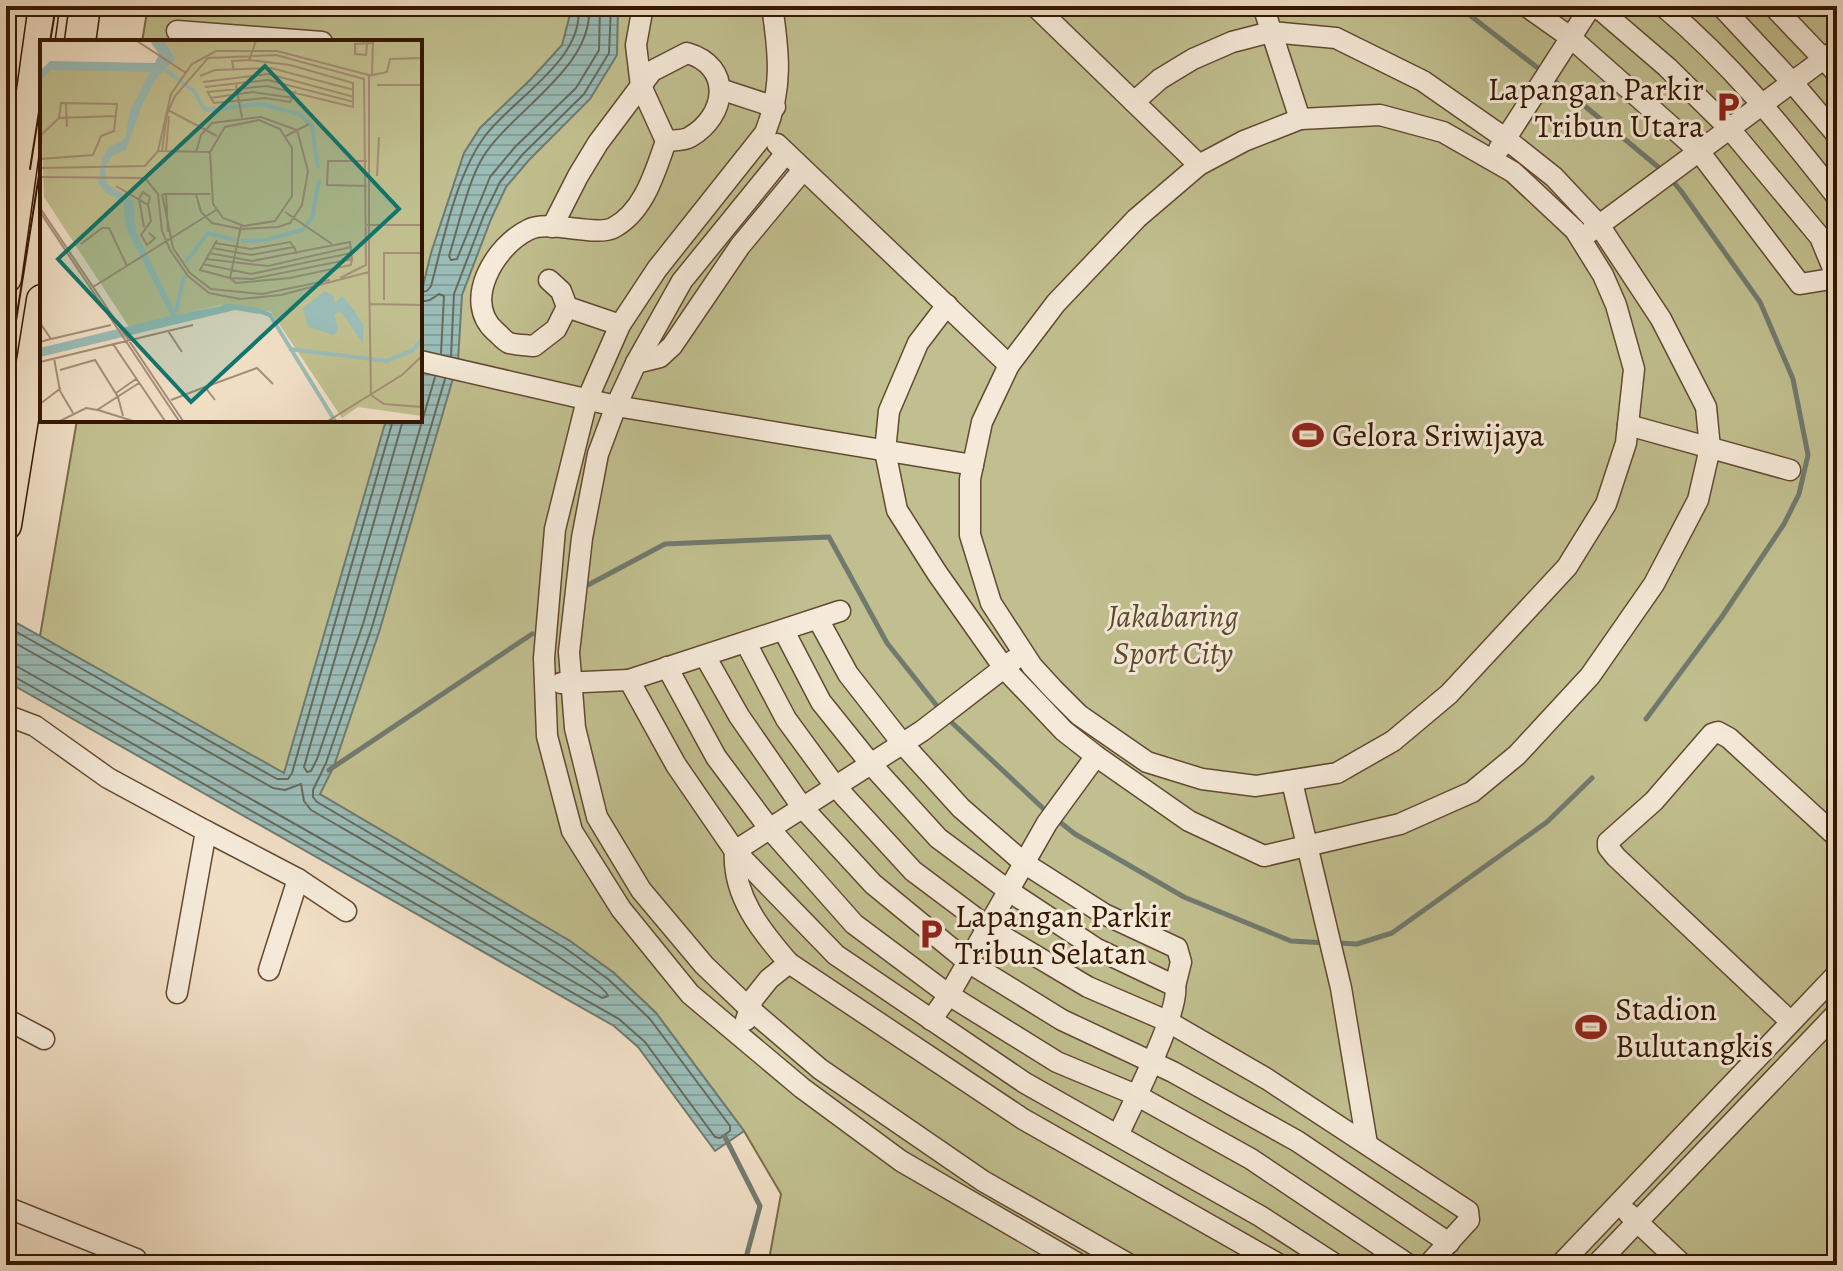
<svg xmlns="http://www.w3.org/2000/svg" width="1843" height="1271" font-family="Alegreya,serif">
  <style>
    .green { fill: #c1bf8f; stroke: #7a6b48; stroke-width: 2 }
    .water { fill: url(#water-rules); stroke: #717a6e; stroke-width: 2 }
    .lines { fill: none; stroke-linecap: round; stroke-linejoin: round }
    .shore { stroke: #676a5c; stroke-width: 2 }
    .stream { stroke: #717a6e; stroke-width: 5 }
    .minor-casing { stroke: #634931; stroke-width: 23 }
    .highway-casing { stroke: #341700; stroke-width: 33 }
    .minor { stroke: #f5ead9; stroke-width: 20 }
    .highway { stroke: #f0dec5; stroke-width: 30 }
    .tram { stroke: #341700; stroke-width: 2 }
    .labels { text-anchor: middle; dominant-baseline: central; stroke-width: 6; stroke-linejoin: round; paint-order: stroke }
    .poi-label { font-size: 32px; fill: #341700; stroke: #f5ead9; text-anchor: start }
    .park-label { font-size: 32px; font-style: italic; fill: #5e492b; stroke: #f5ead9 }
    .inset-river { fill: none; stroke: #9abcb7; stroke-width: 4 }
    .inset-road { fill: none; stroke: #a58e76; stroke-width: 2 }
    .view { fill: #0f766e; fill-opacity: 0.15; stroke: #0f766e; stroke-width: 4 }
    .inset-edge { fill: none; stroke: #341700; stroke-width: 4 }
  </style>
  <defs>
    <pattern id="water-rules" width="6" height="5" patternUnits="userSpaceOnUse" patternTransform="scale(2)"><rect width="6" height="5" fill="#9abcb7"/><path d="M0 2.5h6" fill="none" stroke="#85a19c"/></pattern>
  </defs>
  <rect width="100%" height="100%" fill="#f0dec5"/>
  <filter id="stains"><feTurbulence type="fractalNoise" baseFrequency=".0025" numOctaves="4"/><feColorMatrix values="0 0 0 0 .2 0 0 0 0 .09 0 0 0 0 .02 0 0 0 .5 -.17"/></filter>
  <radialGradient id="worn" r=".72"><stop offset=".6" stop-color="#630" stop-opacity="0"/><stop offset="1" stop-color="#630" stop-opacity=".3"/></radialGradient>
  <!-- green -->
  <polygon class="green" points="148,6 1837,6 1837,1265 768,1265 781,1194 744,1131 656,1013 614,973 570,941 319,794 40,636 77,420 420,420 420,42 142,42"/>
  <!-- water -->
  <polygon class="water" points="570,6 618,6 617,55 590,99 529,160 506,187 491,219 462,295 458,361 380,629 334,766 320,794 570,941 614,973 656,1013 744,1131 715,1151 638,1047 614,1026 6,681 6,617 284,773 386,420 420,420 420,298 431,253 464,153 480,128 531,79 562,45 571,11"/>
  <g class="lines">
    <!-- shore -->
    <g class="shore">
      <path d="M589,6C594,68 512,110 483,157C468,181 458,228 449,256L451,260L457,259L490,177L515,147L576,88L599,50L600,6"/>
      <path d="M420,292L427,291L431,286C443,241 457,173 485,136C512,99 586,59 578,6"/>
      <polyline points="420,302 430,300 439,294 444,296 441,353"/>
      <polyline points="451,356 454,294 484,215 500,182 523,154 584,94 609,53 611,6"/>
      <polyline points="403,420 304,767 307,772 311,771 317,759 363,624 435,377"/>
      <polyline points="6,626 277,779 288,779 292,773 393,420"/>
      <path d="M6,638L273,788L285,790L301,784L304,801L311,810C350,833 602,974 608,996L602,998L18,667L6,665"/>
      <polyline points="6,675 13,676 619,1019 645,1042 715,1137 720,1138 730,1131 730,1126 650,1019 608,979 565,948 317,802 313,797 313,790 326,763 372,627 445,379"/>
    </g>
    <!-- stream -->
    <g class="stream">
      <polyline points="1458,6 1543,72"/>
      <polyline points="1551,78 1663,171"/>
      <polyline points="588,585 665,544 829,537 887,643 941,711"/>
      <polyline points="947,718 1048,813"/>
      <polyline points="1646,719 1721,618 1784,524 1799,494 1808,455 1793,379 1760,302 1681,191 1670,178"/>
      <polyline points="329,770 532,634"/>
      <polyline points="1056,819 1075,834 1184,897 1291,941 1327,943"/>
      <polyline points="1337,943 1357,944 1392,933 1547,822 1592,778"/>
      <polyline points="725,1137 760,1206 744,1265"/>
    </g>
    <defs>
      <g id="minor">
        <path d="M772,6C779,53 783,88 765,133L657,269L620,325L587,400L555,529L544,658L547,736L572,831L621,909L690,994L802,1088L901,1161L1080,1265"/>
        <polyline points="1035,6 1199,165"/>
        <polyline points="1263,6 1300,119"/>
        <polyline points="1526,6 1570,37 1698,150 1800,284 1837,278"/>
        <polyline points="1596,6 1667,67 1729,128 1820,237 1837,278"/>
        <path d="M1663,6C1731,63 1783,128 1837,197"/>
        <polyline points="1721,6 1792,82 1837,135"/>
        <polyline points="1773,6 1837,73"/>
        <polyline points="1833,6 1837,10"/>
        <polyline points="177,31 322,42"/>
        <polyline points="720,89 775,107"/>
        <polygon points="1380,115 1443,132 1513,172 1575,230 1603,275 1616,305 1634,369 1626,443 1606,504 1567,567 1449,694 1393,741 1337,773 1256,786 1202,779 1147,762 1079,715 1054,690 1032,666 991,603 970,535 970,479 982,422 1009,365 1056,303 1137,218 1199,165 1244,141 1300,119"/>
        <polyline points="777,144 1009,365"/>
        <polyline points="1499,149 1591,6"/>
        <polyline points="786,153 682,281 636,363 616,406 598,454 582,538 569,652 575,728 597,817 641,890 704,965 751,1010 820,1069 983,1181 1130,1265"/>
        <path d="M552,227L578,176L598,143L652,71L687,53C733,66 727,116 690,137C684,141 673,140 666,141"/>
        <polyline points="1590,232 1837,49"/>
        <path d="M549,280L561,291L567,307L556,329L534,346C526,345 516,345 509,343C504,341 499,334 495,331C462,301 495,246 528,230C548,219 595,237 613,228C644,212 655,172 666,141L641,86L636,45L643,6"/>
        <polyline points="947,305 918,343 889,411 885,451 897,510 937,573 1004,668 1064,731 1096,756 1189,821 1264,856 1400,824 1472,792 1517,755 1590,676 1654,584 1698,500 1710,448 1706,407 1661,319 1599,225 1554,177 1506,139 1423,81 1336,38 1271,32 1232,42 1193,59 1160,79 1134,102"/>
        <polyline points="567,307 620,325"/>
        <polyline points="420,361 616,406 973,465"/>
        <polyline points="636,363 660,357 672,346 740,246 803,170"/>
        <polyline points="1628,425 1790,470"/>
        <polyline points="840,611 629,680 676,765 735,851 836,955 1025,1083 1260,1216 1336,1265"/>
        <polyline points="818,619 848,674 902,743 961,808 1024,863 1104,914 1177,948 1181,962 1175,986"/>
        <path d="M784,631L821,702L870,763L938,838L1009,891L1097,949L1175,986C1181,1008 1130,1110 1118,1135"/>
        <polyline points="746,643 786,719 835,786 913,871 989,928 1088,987 1167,1021 1267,1079 1468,1211 1469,1220 1428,1265"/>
        <polyline points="705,656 739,716 802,807 873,884 968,962 1062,1020 1173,1072 1297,1141 1449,1243"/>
        <path d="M1014,660L922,731L735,851C732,895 761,931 789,963L1023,1119L1280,1265"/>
        <polyline points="667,667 716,757 769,828 854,924 949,995 1057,1062 1136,1095 1251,1159 1409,1265"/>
        <polyline points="561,683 629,680"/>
        <polyline points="6,715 35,726 108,778 206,831 177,993"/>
        <polyline points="1292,782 1341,988 1367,1144"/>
        <polyline points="206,831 298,879 346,911"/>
        <polyline points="269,970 298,879"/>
        <polyline points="6,1019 44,1039"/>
        <polyline points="746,1020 753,999 769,979 789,963"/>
        <polyline points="931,1020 949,995 1047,823 1096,756"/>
        <polyline points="1791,1022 1616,857 1608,847 1608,842 1654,801 1712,734 1718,732 1729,738 1837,837"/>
        <polyline points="6,1207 136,1259"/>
        <polyline points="1628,1213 1683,1265"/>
        <polyline points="1560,1265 1837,974"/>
        <polyline points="1596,1265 1837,1013"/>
      </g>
      <g id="highway">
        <polyline points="80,42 85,6"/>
        <polyline points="6,278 44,6"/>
        <polyline points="6,525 42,300"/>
      </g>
    </defs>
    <!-- minor casing -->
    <use href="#minor" class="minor-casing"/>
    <!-- highway casing -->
    <use href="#highway" class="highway-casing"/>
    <!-- minor -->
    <use href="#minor" class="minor"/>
    <!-- highway -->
    <use href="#highway" class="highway"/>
    <!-- tram -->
    <g class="tram">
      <polyline points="50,42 56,6"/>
      <polyline points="30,169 42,93"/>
      <polyline points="6,384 42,156"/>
    </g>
  </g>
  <!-- icons -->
  <defs>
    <symbol id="parking-bare" viewBox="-9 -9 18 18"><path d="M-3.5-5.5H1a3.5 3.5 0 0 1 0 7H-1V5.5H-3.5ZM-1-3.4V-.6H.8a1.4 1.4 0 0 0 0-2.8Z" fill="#8f2418" stroke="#f5ead9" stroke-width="2.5" paint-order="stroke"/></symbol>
    <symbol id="stadium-bare" viewBox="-9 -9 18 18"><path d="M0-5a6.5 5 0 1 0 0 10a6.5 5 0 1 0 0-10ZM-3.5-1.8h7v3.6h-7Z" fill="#8f2418" stroke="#f5ead9" stroke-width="2.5" paint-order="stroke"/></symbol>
  </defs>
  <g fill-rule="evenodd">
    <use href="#parking-bare" x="1706" y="85" width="44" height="44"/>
    <use href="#stadium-bare" x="1286" y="413" width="44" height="44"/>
    <use href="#parking-bare" x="909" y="912" width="44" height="44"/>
    <use href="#stadium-bare" x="1569" y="1005" width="44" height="44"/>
  </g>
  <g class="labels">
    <!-- poi labels -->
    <g class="poi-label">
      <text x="1704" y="89" text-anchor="end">Lapangan Parkir<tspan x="1704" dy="37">Tribun Utara</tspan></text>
      <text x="1332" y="435">Gelora Sriwijaya</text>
      <text x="955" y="916">Lapangan Parkir<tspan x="955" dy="37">Tribun Selatan</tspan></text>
      <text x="1615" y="1009">Stadion<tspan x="1615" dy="37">Bulutangkis</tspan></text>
    </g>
    <!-- park labels -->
    <g class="park-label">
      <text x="1173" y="616">Jakabaring<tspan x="1173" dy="37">Sport City</tspan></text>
    </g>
  </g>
  <!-- overview -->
  <g transform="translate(40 40)">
    <rect width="382" height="382" fill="#f0dec5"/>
    <path d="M124,1H382V376L318,367L302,378L231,272L181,265L89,287L4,157L0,42L7,31L20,29L105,30L117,36L136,19Z" fill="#c1bf8f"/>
    <path d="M110,1H124L136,19L117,37L103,63L86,110L72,116L65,127L67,144L93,161L96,192L137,275L189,264L220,268L219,274L195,270L0,317V308L131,276L86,188L83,161L67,154L58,143L62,119L69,107L85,99L90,71L110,32L11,30L0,42V31L10,21L115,23L119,14ZM285,251L294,256V264L302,256L314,270L323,285V303L301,272L294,274L298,290L294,295L268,287L263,268Z" fill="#9abcb7"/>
    <path class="inset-river" d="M125,30L154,51L165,70L221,64L259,74L272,86L278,128M201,201L226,200L262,190L272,178L279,140M146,222L168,193L195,200M219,271L230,275L295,381M136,272L144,235M249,309L347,321L373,310L382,299"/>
    <path class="inset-road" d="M97,1L146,33M327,4L326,15L315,14V4L333,3M194,31L192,21L209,20L216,1M332,34L333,2M160,36L175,30L231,28L314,50M328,36L347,32L350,19L382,18M163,42L229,34L314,57M196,45L202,78M337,45H382M165,47L228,40L314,62M167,51L174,63L225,58L250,62L256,51M168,52L227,46L313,67V43L250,25L209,20M170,58L213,52L254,58M26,63L27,87M128,70L177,96M219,80L240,89L252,108V156L235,181L204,186L183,178L173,164L170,112L185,87ZM0,96L19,78L75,76M246,96L269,84M119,111L170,112M122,111L127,74L135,56L168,18L236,15L324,39L326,225L300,238M126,111L129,76M156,112L161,95L172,83L221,77L257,90L268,131L262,165L250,183L238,187L201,189L172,183L161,172L156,154M0,119L53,115L61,96L74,91L77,64L21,63L19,78M0,128L105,126L118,111L131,54L152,24L176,11H237L329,35V232L241,255L200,259L169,253L148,236L130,210L122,191L118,154L105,138L0,137M337,136L339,97M76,146L108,165L111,181L101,195L107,205L115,198L109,193M327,146L287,145L288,121H327M122,154L133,208L150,233L171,249L222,254L290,240M123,154H170M126,154L128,192M0,168L143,381M0,172L139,381M245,172L292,204M327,185H382M201,186L190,238L196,243L250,238L311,225L312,219M104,187L99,159L103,152L110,157L108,165M175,203L211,209L250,202L254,207M41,204L62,188H69L87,226M172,208L211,215L254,207L257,214M169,213L212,221L310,202L312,219L212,239L190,238L160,230L177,200M166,219L228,226L311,207M163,224L211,234L311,213M329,232L331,355L344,364L382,367M53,247L176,170M344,260V213H382M330,264L382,265M0,283L11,299L0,302M128,291L153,285M11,299L71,285M73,304L125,381M14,318L20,351L33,373M0,322L128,291L142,312M20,330L55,320L78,357L83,376M76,353L96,339M131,360L165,347M175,360L165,347L217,328L233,344M0,364L21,348M58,370L93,381M20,381L46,368L57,370L99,343M288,381L362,335L382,316"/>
    <path class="view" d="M225,26L359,169L151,362L18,219Z"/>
    <rect width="382" height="382" class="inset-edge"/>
  </g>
  <!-- margin -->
  <rect width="1843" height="1271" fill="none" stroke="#f0dec5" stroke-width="32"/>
  <rect x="8" y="8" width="1827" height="1255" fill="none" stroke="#341700" stroke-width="4"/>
  <rect x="16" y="16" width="1811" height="1239" fill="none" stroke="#341700" stroke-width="2"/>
  <rect width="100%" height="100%" filter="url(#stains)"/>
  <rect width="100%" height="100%" fill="url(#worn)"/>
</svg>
